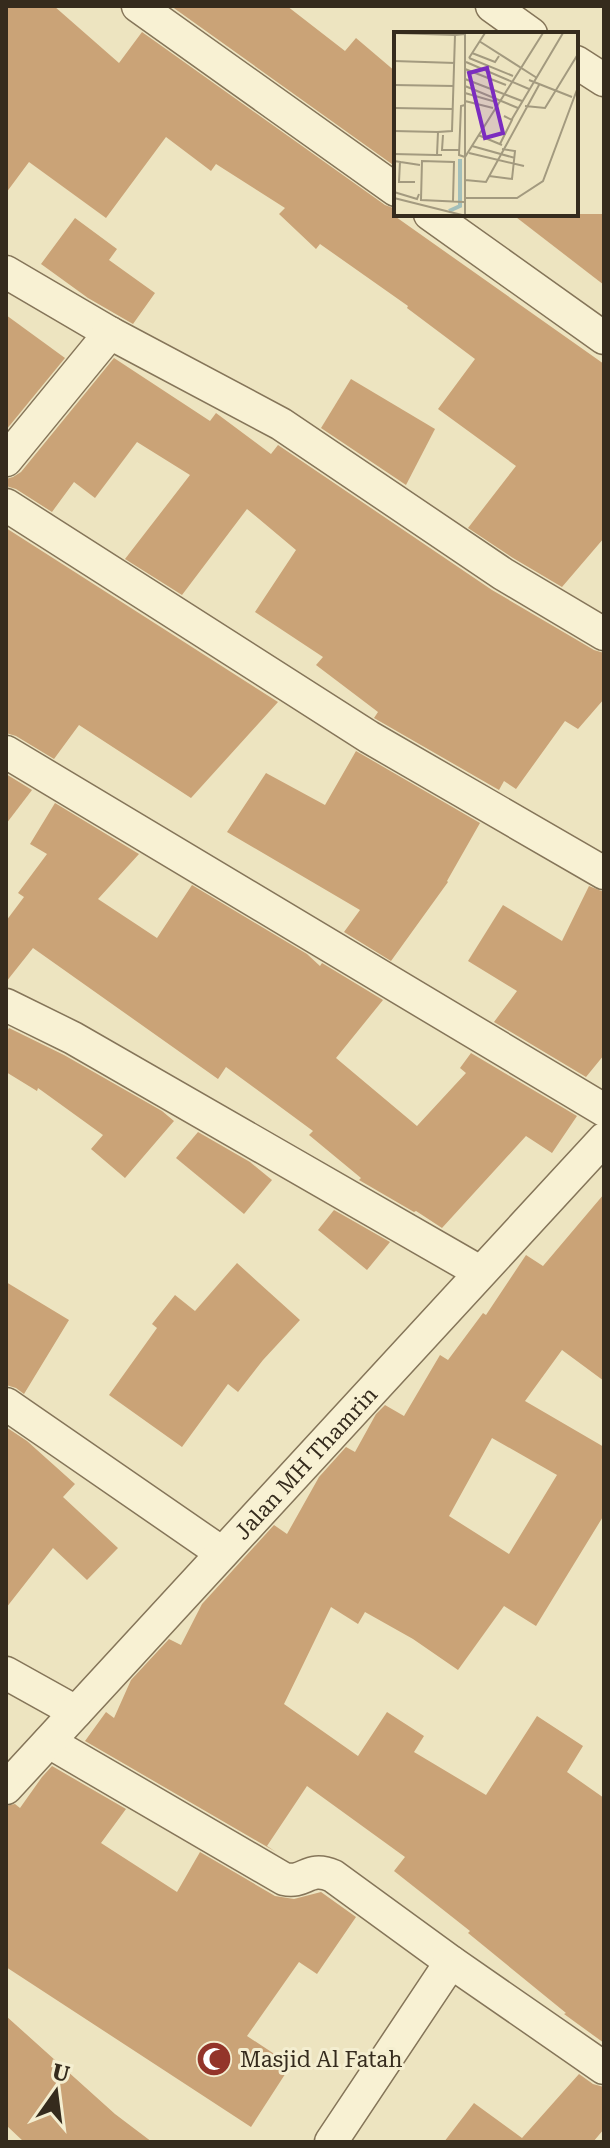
<svg xmlns="http://www.w3.org/2000/svg" width="610" height="2148" font-family="'Roboto Serif',serif">
  <style>
    .building { fill: #caa377; fill-rule: evenodd }
    .lines { fill: none; stroke-linecap: round; stroke-linejoin: round }
    .street-casing { stroke: #857559; stroke-width: 35 }
    .street { stroke: #f8f1d3; stroke-width: 32 }
    .labels { text-anchor: middle; dominant-baseline: central; stroke-width: 6; stroke-linejoin: round; paint-order: stroke }
    .street-label { font-size: 22px; fill: #352b1d; stroke: #f4eed0 }
    .poi-label { font-size: 22px; fill: #352b1d; stroke: #f4eed0; text-anchor: start }
    .inset-river { fill: none; stroke: #a3bfba; stroke-width: 4 }
    .inset-road { fill: none; stroke: #a39a7f; stroke-width: 2 }
    .view { fill: #7b2cbf; fill-opacity: 0.15; stroke: #7b2cbf; stroke-width: 4 }
    .inset-edge { fill: none; stroke: #352b1d; stroke-width: 4 }
  </style>
  <rect width="100%" height="100%" fill="#ede4c0"/>
  <!-- building -->
  <g class="building">
    <polygon points="6,6 54,6 119,63 142,32 385,205 396,209 396,217 604,364 604,538 562,587 513,558 468,528 516,466 438,409 475,359 407,308 408,306 320,244 316,249 279,214 285,208 216,164 211,171 166,137 106,218 29,162 6,193"/>
    <polygon points="171,6 287,6 345,51 356,38 396,72 396,167"/>
    <polygon points="512,214 604,214 604,285"/>
    <polygon points="75,218 117,249 109,260 155,293 133,324 88,298 41,264"/>
    <polygon points="6,315 65,358 6,430"/>
    <polygon points="114,358 210,421 216,413 271,454 278,445 492,590 594,650 604,653 604,699 578,729 565,721 516,789 504,781 499,790 374,718 378,712 316,665 323,657 255,612 296,550 247,509 182,595 125,559 190,475 137,442 95,498 74,482 52,512 16,489 6,486 6,479 13,477 21,472"/>
    <polygon points="351,379 435,429 406,485 321,428"/>
    <polygon points="6,528 278,702 191,798 79,725 54,759 16,736 6,733"/>
    <polygon points="356,751 480,823 447,881 448,882 391,961 344,932 360,910 227,832 266,773 325,805"/>
    <polygon points="6,774 32,790 6,824"/>
    <polygon points="55,803 139,854 98,899 157,938 192,885 307,954 320,966 322,963 383,1000 336,1058 417,1126 466,1073 460,1068 471,1053 577,1116 552,1153 526,1136 442,1228 416,1211 414,1212 359,1180 361,1178 309,1135 313,1131 226,1067 218,1079 33,948 6,982 6,921 24,897 18,893 47,854 30,844"/>
    <polygon points="589,886 604,892 604,1055 586,1077 494,1022 517,991 468,961 503,905 562,941"/>
    <polygon points="9,1028 64,1055 162,1111 174,1121 125,1178 91,1149 103,1135 38,1088 37,1091 6,1072 6,1033"/>
    <polygon points="198,1132 250,1162 272,1180 244,1214 176,1158"/>
    <path d="M604,1194V1381L562,1350L525,1401L604,1447V1515L536,1626L504,1606L458,1670L413,1639L365,1612L358,1624L331,1607L284,1704L358,1756L387,1712L424,1736L414,1752L486,1795L537,1716L583,1746L567,1772L604,1798V2043L564,2014L566,2013L468,1933L470,1931L394,1871L405,1857L307,1786L267,1846L276,1852L85,1741L106,1712L114,1718L131,1680L169,1639L181,1645L202,1604L274,1525L287,1534L319,1477L346,1447L355,1452L376,1414L385,1405L404,1416L440,1355L448,1360L483,1313L486,1315L526,1255L543,1266ZM492,1438L557,1475L509,1554L449,1516Z"/>
    <polygon points="334,1210 390,1242 367,1270 318,1230"/>
    <polygon points="237,1263 300,1320 263,1360 238,1392 228,1384 182,1447 109,1395 157,1328 152,1324 175,1295 195,1311"/>
    <polygon points="6,1282 69,1320 24,1394 16,1388 6,1385"/>
    <polygon points="6,1427 27,1441 75,1484 63,1497 118,1548 87,1580 53,1548 6,1608"/>
    <polygon points="52,1766 126,1809 101,1843 177,1892 200,1852 275,1896 294,1899 321,1892 356,1917 317,1974 299,1962 247,2036 291,2065 251,2127 6,1967 6,1806 15,1804 20,1808 42,1777"/>
    <polygon points="6,2016 115,2114 152,2142 24,2142 6,2125"/>
    <polygon points="579,2074 593,2084 604,2087 604,2129 593,2142 444,2142 474,2103 522,2138"/>
  </g>
  <g class="lines">
    <defs>
      <g id="street">
        <polyline points="138,6 396,190"/>
        <polyline points="492,6 531,34"/>
        <polyline points="576,62 604,80"/>
        <polyline points="430,214 604,338"/>
        <polyline points="6,272 110,333 281,424 503,574 604,634"/>
        <polyline points="6,460 110,333"/>
        <polyline points="6,505 369,737 604,873"/>
        <polyline points="6,752 604,1110"/>
        <polyline points="6,1005 73,1038 480,1272"/>
        <polyline points="6,1404 222,1553"/>
        <polyline points="6,1673 76,1712"/>
        <path d="M49,1742L284,1879C305,1884 308,1865 333,1876L451,1962L604,2068"/>
        <path id="s1" d="M6,1788L604,1139"/>
        <polyline points="331,2142 451,1962"/>
      </g>
    </defs>
    <!-- street casing -->
    <use href="#street" class="street-casing"/>
    <!-- street -->
    <use href="#street" class="street"/>
  </g>
  <!-- icons -->
  <defs>
    <symbol id="mosque-disc" viewBox="-11 -11 22 22"><circle r="9.5" fill="#93352a" stroke="#f4eed0"/><path d="M3.5-4.9A6 6 0 1 0 3.5 4.9A5 5 0 1 1 3.5-4.9Z" fill="#fff"/></symbol>
  </defs>
  <g fill-rule="evenodd">
    <use href="#mosque-disc" x="194" y="2039" width="40" height="40"/>
  </g>
  <g class="labels">
    <!-- street labels -->
    <g class="street-label">
      <text stroke="none"><textPath href="#s1" startOffset="442">Jalan MH Thamrin</textPath></text>
    </g>
    <!-- poi labels -->
    <g class="poi-label">
      <text x="240" y="2059">Masjid Al Fatah</text>
    </g>
  </g>
  <!-- overview -->
  <g transform="translate(394 32)">
    <rect width="184" height="184" fill="#ede4c0"/>
    <path class="inset-river" d="M55,179L66,174V127"/>
    <path class="inset-road" d="M0,1L61,3M85,9L143,46M78,21L101,30L105,24M75,26L119,44M75,26L91,1M0,29L61,31M72,30L135,57M71,37L112,53M71,47L128,69M135,48L178,65M0,53L60,54M71,54L124,76M71,61L102,70M71,69L99,76M71,73L67,74L65,123L71,125L149,1M131,74L151,76L184,22M0,76L59,77M118,87L169,1M0,99L44,100M49,103L48,118H65M84,103L108,113M106,112L118,88L110,84M78,114L121,126M75,121L130,134M0,122L42,123M48,123H43L44,100L58,99L61,3L71,2M0,129L26,133M6,129L5,150H21M95,144L118,147L121,119L108,117M71,148L92,150L145,53M0,160L23,167L25,162M0,166L68,183M71,166V1M59,169L60,130L28,129L27,168L70,170M71,183V166H123L149,149L184,55"/>
    <path class="view" d="M93,36L109,101L91,106L75,41Z"/>
    <rect width="184" height="184" class="inset-edge"/>
  </g>
  <!-- border -->
  <rect width="610" height="2148" fill="none" stroke="#352b1d" stroke-width="16"/>
  <!-- north arrow -->
  <g transform="translate(56 2092) rotate(14)" stroke="#f4eed0" stroke-width="6" paint-order="stroke">
  <path d="M0-6L14 30L0 20L-14 30Z" fill="#352b1d"/>
  <text y="-12" font-size="22" font-weight="bold" text-anchor="middle" fill="#352b1d">U</text>
  </g>
</svg>
